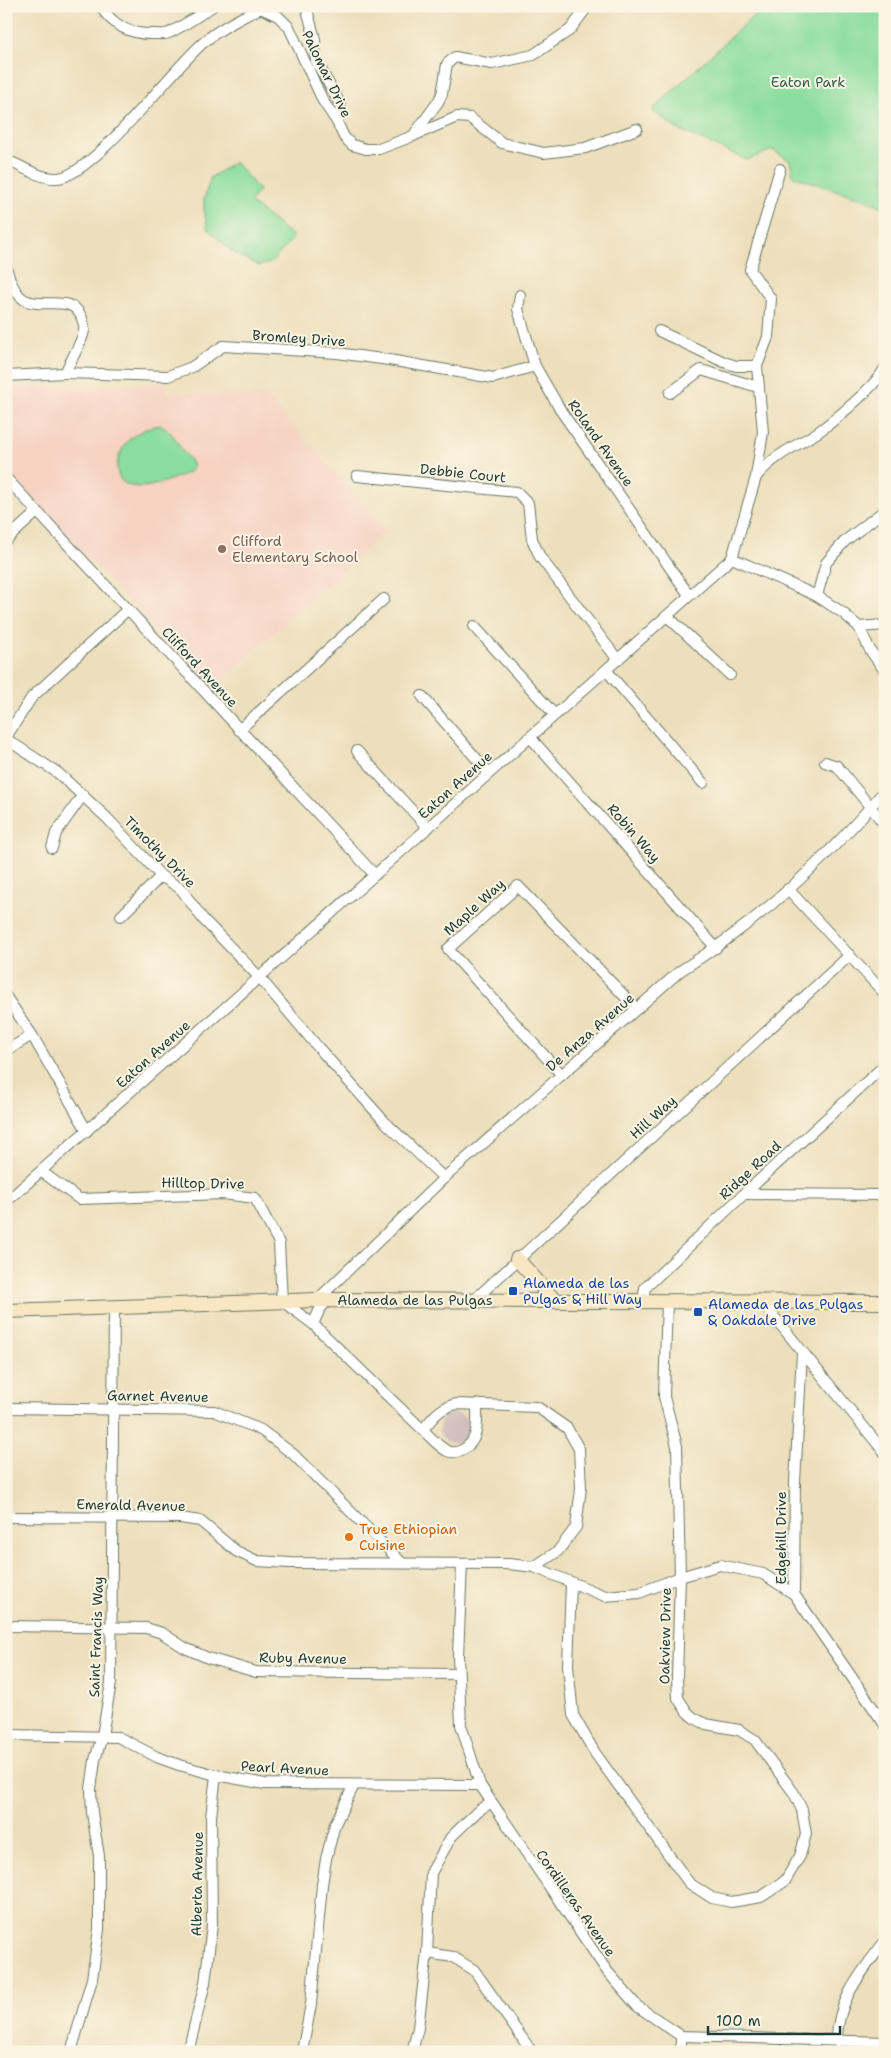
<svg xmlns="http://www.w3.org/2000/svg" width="891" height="2058" font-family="'Shantell Sans',sans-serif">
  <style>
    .built { fill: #f6d2c3 }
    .industrial { fill: #d1bfbd }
    .green { fill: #8add9e; stroke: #548d69 }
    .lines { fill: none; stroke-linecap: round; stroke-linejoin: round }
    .street-casing { stroke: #677664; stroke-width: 12 }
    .secondary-casing { stroke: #677664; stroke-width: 16 }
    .street { stroke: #fff; stroke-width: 10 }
    .secondary { stroke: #f9e7c3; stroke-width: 14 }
    .education-dot { fill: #8d6e63; stroke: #fcf5e5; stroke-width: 2 }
    .transit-dot { fill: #1a4fb4; stroke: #fcf5e5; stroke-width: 2 }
    .food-dot { fill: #e8710a; stroke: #fcf5e5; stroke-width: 2 }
    .labels { text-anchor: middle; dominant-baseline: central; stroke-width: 4; stroke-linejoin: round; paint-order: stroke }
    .street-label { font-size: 14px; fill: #1f3d34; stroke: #fcf5e5 }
    .park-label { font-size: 14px; fill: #345d49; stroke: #fcf5e5 }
    .education-label { font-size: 14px; fill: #785e54; stroke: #fcf5e5; text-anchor: start }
    .transit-label { font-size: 14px; fill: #164399; stroke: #fcf5e5; text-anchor: start }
    .food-label { font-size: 14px; fill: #c56008; stroke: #fcf5e5; text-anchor: start }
  </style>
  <rect width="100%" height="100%" fill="#fcf5e5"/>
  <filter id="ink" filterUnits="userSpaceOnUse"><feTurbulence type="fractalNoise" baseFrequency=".02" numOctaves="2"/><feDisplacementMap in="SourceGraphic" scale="10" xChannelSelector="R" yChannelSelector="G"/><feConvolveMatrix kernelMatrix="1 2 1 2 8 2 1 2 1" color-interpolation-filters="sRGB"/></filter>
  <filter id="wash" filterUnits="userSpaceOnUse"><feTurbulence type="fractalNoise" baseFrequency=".0096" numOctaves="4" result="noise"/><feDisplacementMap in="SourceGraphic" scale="20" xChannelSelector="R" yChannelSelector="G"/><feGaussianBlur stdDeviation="1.12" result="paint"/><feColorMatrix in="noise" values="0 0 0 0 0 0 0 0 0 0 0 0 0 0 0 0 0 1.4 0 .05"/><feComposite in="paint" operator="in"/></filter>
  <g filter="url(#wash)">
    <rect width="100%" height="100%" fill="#eddfbc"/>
    <!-- built -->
    <polygon class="built" points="166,383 167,392 268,397 387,531 211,689 6,472 6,387 76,387"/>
    <!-- industrial -->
    <circle class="industrial" cx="454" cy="1428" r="15"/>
    <!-- green -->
    <g class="green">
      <polygon points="764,6 885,6 885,208 869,201 793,176 790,161 773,150 747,160 675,128 652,110"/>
      <polygon points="235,162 259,190 250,202 294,237 271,263 259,266 232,252 208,229 204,211 204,199 211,177"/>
      <path d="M161,425C173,432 175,439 182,450C187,457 191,459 193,468L188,473C171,479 150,490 132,486C107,481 118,448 132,437C142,430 149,427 161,425Z"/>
    </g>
  </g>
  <g filter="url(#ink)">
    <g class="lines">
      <defs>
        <g id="street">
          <path d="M101,6C112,26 132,35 154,34C159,34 165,35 169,33C184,26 199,15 213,6"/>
          <polyline points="256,6 278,16 289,27 323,101 337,122 344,137 352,145 366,149 379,149 413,136 438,102 442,94 447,64 455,57 492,64 533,55 570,30 588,6"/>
          <polyline points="306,6 315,39 316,61 339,102 341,111 337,122"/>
          <polyline points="413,136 457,117 470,118 502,143 544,153 585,148 637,129"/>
          <path d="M6,162H11C25,168 41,179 57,178C92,177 173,68 204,42C220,28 240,18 259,9"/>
          <path d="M6,267C9,278 14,294 25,300C42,309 71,294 81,316C83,321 85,325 84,331C81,345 71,359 65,373L6,376"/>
          <polyline points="520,295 518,309 535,366 561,411 689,595"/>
          <polyline points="659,331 724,362 736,366 757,366"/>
          <polyline points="65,373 168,376 192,367 223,346 337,353 389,360 493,378 535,366"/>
          <polyline points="670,393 701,370 758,387"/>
          <polyline points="357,476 517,492 528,503 532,539 540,557 618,660"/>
          <polyline points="756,476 763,432 757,366 768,337 771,299 750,270 780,169"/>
          <polyline points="6,478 374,874"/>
          <polyline points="6,540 37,512"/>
          <polyline points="732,558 817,596 843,613 859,627 870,650 885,671"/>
          <polyline points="817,596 826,563 845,541 885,510"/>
          <polyline points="667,616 730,675"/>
          <polyline points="474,626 555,715"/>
          <polyline points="859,627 885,625"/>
          <polyline points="606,670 703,783"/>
          <polyline points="422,696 489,773"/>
          <polyline points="239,730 384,599"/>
          <polyline points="6,737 32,697 127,610"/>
          <polyline points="530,737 716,948"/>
          <polyline points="6,739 58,773 107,818 161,876 181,889 203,919 260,978 317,1046 384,1121 444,1178"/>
          <polyline points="357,751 428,828"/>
          <polyline points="825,762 837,766 885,825"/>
          <polyline points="52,848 56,833 83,795"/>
          <polyline points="788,889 885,994"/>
          <polyline points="121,916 161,876"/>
          <polyline points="6,997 32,1035 87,1131"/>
          <polyline points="6,1051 32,1035"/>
          <polyline points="562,1075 448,949 518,886 637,1009"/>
          <path d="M42,1172L79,1199L223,1194L255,1198L279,1243L282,1301L313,1324L423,1430C433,1417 440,1407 457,1404L537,1407L567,1428L579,1449L581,1488L576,1527L558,1551L534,1567"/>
          <polyline points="744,1194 885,1195"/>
          <path d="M6,1202L732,558L756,477C772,457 794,447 815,434C833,422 876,386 885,368"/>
          <path d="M317,1300L444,1178L680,971C757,923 827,859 885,790"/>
          <polyline points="474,1300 850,955"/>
          <polyline points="643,1300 645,1288 744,1194 885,1065"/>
          <polyline points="762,1302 885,1453"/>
          <polyline points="313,1324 320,1309 328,1300"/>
          <polyline points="802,1353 795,1482 794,1594 885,1725"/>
          <polyline points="6,1408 214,1411 261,1430 293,1454 402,1563"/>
          <path d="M423,1430C430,1437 438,1446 447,1451C452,1453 458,1452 462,1450C480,1441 477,1421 477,1404"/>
          <polyline points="6,1517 180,1518 200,1521 236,1551 257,1561 290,1563 509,1564 534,1567 605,1596 639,1593 680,1577 720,1565 763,1574 794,1594"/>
          <polyline points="462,1564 458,1656 461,1725 480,1785 607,1971 637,2006 681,2036 885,2042"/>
          <polyline points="571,1583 568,1666 573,1715 595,1753 689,1883 712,1898 731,1902 761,1897 785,1881 800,1856 806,1834 802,1810 794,1793 755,1740 739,1730 706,1724 694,1718 687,1712 678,1698 677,1678 680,1577 677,1446 664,1397 667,1301"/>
          <polyline points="6,1626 146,1628 162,1633 185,1648 208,1658 256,1672 458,1674"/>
          <polyline points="6,1735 118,1737 157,1757 179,1765 216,1775 265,1784 480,1785"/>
          <polyline points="427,1953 453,1957 474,1970 532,2052"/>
          <path d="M837,2042C836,2001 862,1972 885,1941"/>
          <polyline points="71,2052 92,1979 99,1929 99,1856 92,1813 91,1789 95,1760 102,1736 111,1683 114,1307"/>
          <polyline points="188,2052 205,1983 212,1925 211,1817 216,1775"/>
          <polyline points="302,2052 311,2004 322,1885 326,1859 335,1824 354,1785"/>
          <polyline points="412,2052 418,2028 427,1953 431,1873 451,1837 479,1810 490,1803"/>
          <polyline points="681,2052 681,2036"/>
        </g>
        <g id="secondary">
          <polyline points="517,1259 554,1300"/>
          <polyline points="6,1311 317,1300 885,1302"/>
        </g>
      </defs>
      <!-- street casing -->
      <use href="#street" class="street-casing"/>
      <!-- secondary casing -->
      <use href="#secondary" class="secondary-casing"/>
      <!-- street -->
      <use href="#street" class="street"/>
      <!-- secondary -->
      <use href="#secondary" class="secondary"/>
    </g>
  </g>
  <!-- markers -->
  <circle class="education-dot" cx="222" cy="549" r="5"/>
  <g class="transit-dot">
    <rect x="508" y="1286" width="10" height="10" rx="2.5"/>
    <rect x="693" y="1307" width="10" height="10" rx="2.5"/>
  </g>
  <circle class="food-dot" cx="349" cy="1537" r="5"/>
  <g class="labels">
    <!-- street labels -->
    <g class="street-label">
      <text transform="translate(327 74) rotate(64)">Palomar Drive</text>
      <text transform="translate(299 338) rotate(4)">Bromley Drive</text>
      <text transform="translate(601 443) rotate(55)">Roland Avenue</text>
      <text transform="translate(463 473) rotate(6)">Debbie Court</text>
      <text transform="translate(200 667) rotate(47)">Clifford Avenue</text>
      <text transform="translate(455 785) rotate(-42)">Eaton Avenue</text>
      <text transform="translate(634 833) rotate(49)">Robin Way</text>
      <text transform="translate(160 852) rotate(45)">Timothy Drive</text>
      <text transform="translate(474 907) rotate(-42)">Maple Way</text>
      <text transform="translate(590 1032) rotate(-41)">De Anza Avenue</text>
      <text transform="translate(153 1054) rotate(-42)">Eaton Avenue</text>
      <text transform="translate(653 1117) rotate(-42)">Hill Way</text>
      <text transform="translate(750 1170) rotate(-43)">Ridge Road</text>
      <text transform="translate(203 1183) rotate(1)">Hilltop Drive</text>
      <text x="415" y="1300">Alameda de las Pulgas</text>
      <text transform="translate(158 1396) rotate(1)">Garnet Avenue</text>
      <text transform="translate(131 1505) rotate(1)">Emerald Avenue</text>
      <text transform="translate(781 1538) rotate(-90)">Edgehill Drive</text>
      <text transform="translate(665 1636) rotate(-89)">Oakview Drive</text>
      <text transform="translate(96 1637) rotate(-88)">Saint Francis Way</text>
      <text transform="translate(303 1658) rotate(1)">Ruby Avenue</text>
      <text transform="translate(285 1768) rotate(3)">Pearl Avenue</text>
      <text transform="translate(197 1884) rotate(-89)">Alberta Avenue</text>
      <text transform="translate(576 1903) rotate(55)">Cordilleras Avenue</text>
    </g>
    <!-- park labels -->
    <g class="park-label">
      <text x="808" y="82">Eaton Park</text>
    </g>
    <!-- education labels -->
    <g class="education-label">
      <text x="232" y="541">Clifford<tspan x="232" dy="16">Elementary School</tspan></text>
    </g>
    <!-- transit labels -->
    <g class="transit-label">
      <text x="523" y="1283">Alameda de las<tspan x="523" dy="16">Pulgas &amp; Hill Way</tspan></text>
      <text x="708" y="1304">Alameda de las Pulgas<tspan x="708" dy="16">&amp; Oakdale Drive</tspan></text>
    </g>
    <!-- food labels -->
    <g class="food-label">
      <text x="359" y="1529">True Ethiopian<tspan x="359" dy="16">Cuisine</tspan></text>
    </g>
  </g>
  <!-- margin -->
  <rect width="891" height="2058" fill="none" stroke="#fcf5e5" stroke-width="25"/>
  <!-- scale -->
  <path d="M708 2026v8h132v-8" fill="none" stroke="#1f3d34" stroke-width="2.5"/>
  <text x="716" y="2026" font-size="15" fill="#1f3d34" stroke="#fcf5e5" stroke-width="4" paint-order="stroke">100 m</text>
</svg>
